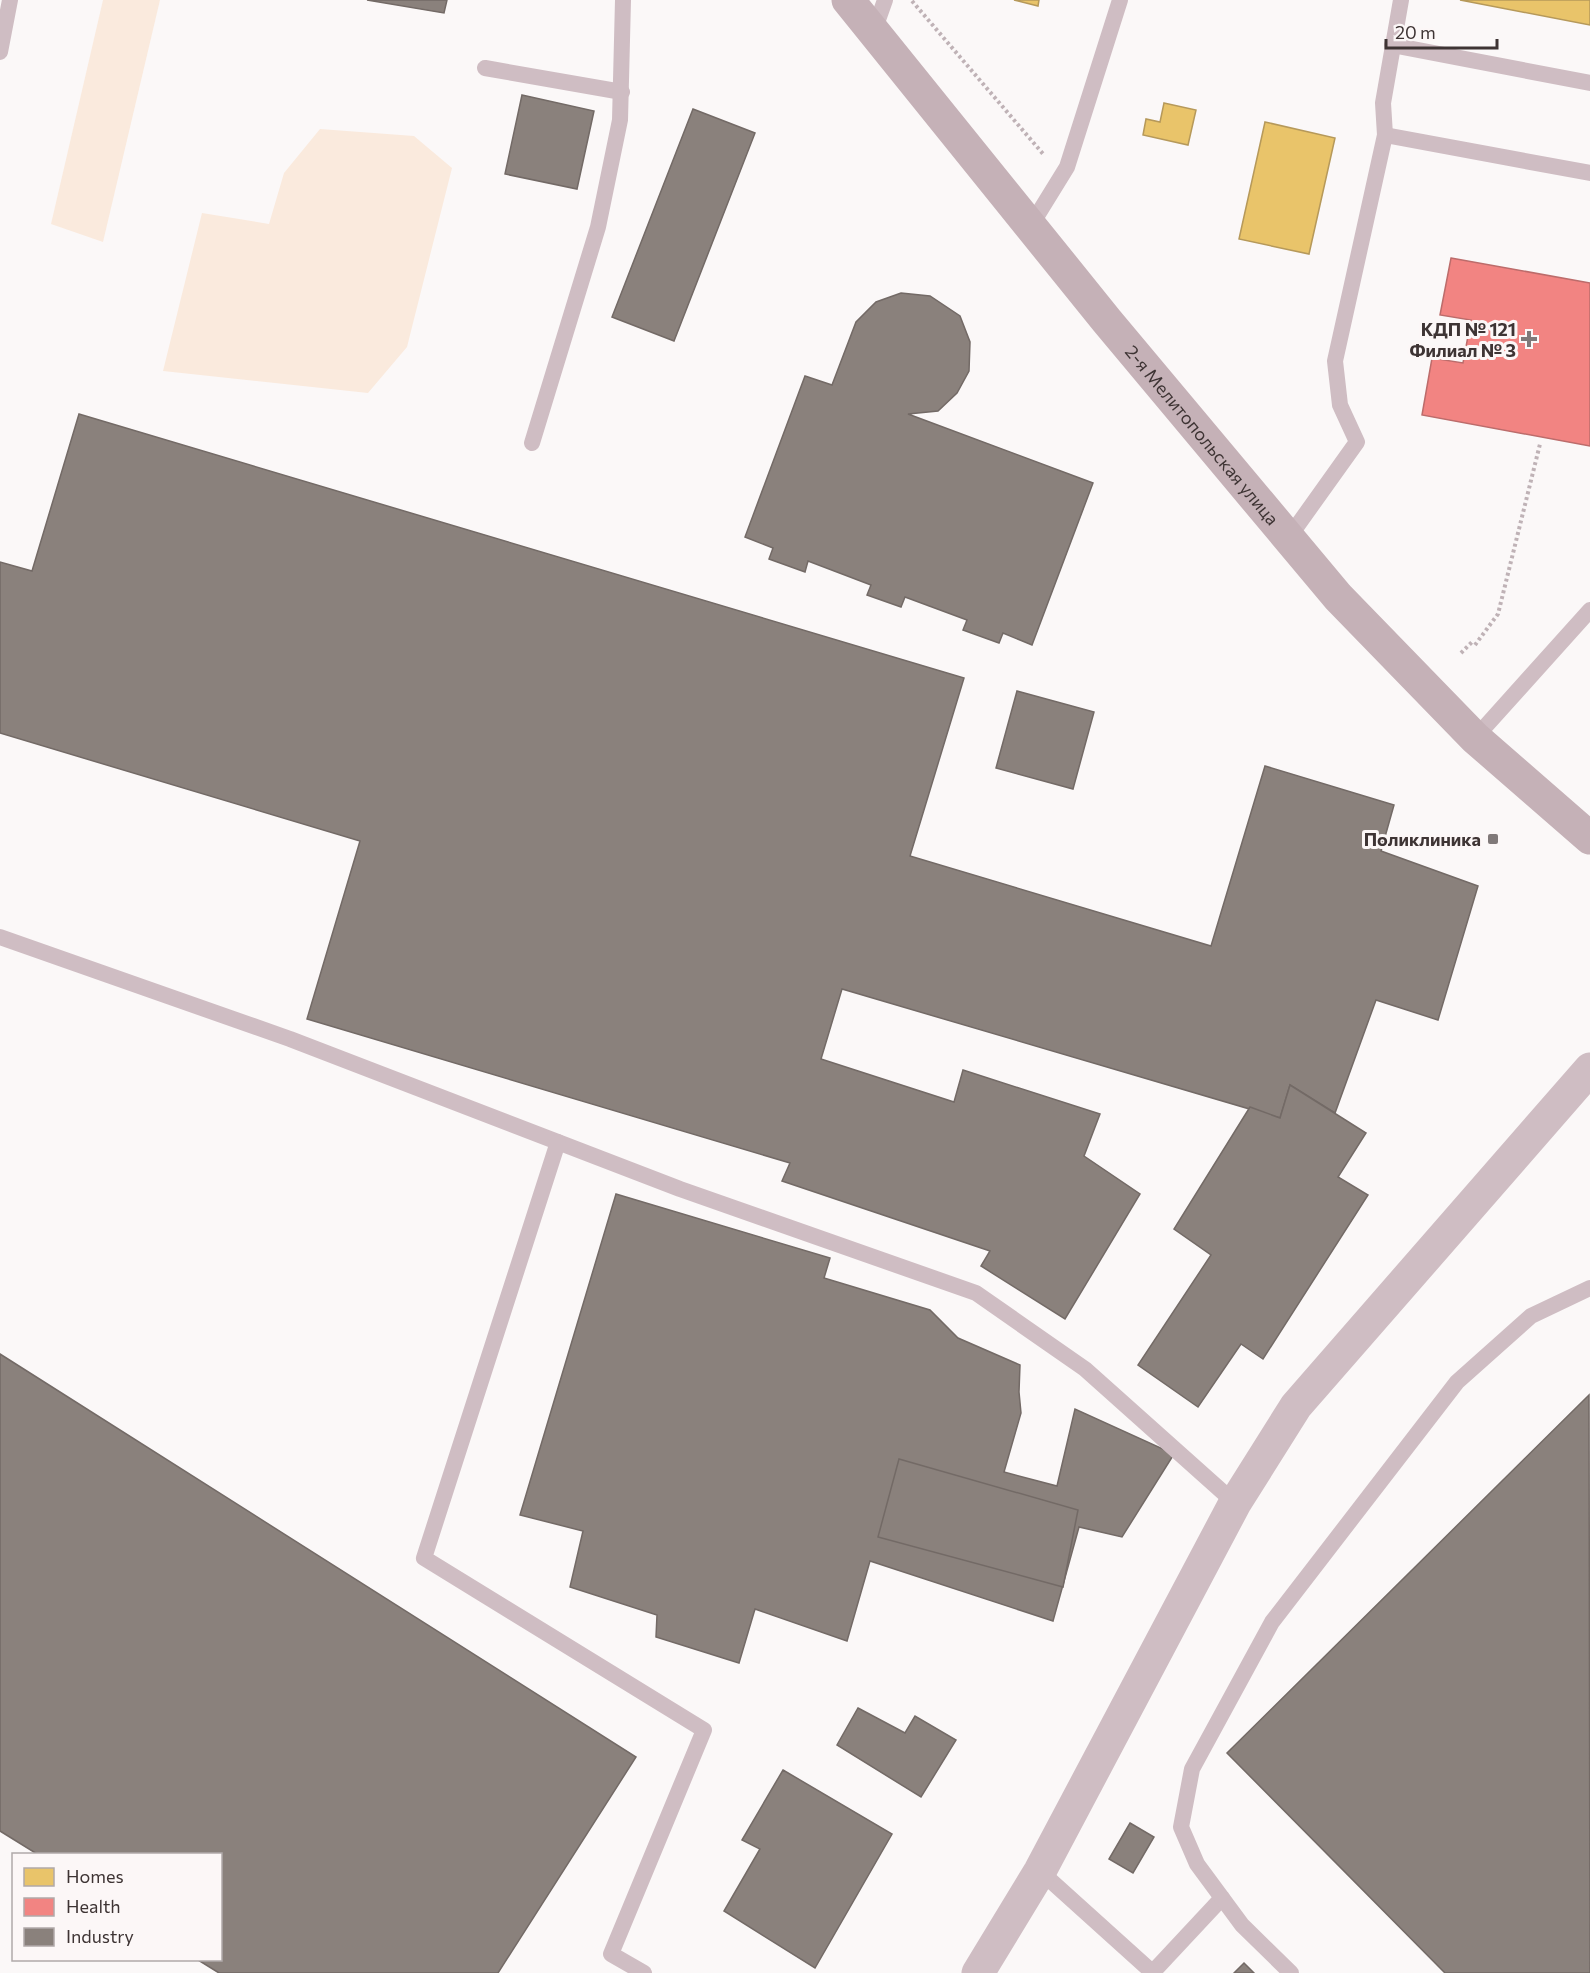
<svg xmlns="http://www.w3.org/2000/svg" width="1590" height="1973" font-family="Commissioner,sans-serif">
  <style>
    .green { fill: #faeadd }
    .homes { fill: #e9c46a; stroke: #b6995a; stroke-width: 1.5 }
    .health { fill: #f28482; stroke: #bc6c6b; stroke-width: 1.5 }
    .industry { fill: #8a817c; stroke: #736a66; stroke-width: 1.5 }
    .lines { fill: none; stroke-linecap: round; stroke-linejoin: round }
    .path { stroke: #bfb2b6; stroke-width: 4; stroke-dasharray: 3 3; stroke-linecap: butt }
    .lane { stroke: #cfbdc3; stroke-width: 16 }
    .street { stroke: #cfbdc3; stroke-width: 33 }
    .secondary { stroke: #c5b1b7; stroke-width: 33 }
    .poi-dot { fill: #807979; stroke: #fcf7f7; stroke-width: 2 }
    .labels { text-anchor: middle; dominant-baseline: central; stroke-width: 6; stroke-linejoin: round; paint-order: stroke }
    .poi-label { font-size: 18px; font-weight: bold; fill: #3e3434; stroke: #fcf7f7; text-anchor: end }
    .street-label { font-size: 18px; fill: #3e3434; stroke: #fcf7f7 }
  </style>
  <rect width="100%" height="100%" fill="#fbf8f8"/>
  <!-- green -->
  <g class="green">
    <polygon points="103,0 160,0 103,242 51,224"/>
    <polygon points="320,129 414,136 452,168 407,347 368,393 163,371 202,213 269,224 284,173"/>
  </g>
  <!-- homes -->
  <g class="homes">
    <polygon points="1014,0 1039,0 1038,6"/>
    <polygon points="1460,0 1590,0 1590,25"/>
    <polygon points="1164,103 1196,110 1188,145 1143,135 1146,119 1160,122"/>
    <polygon points="1265,122 1335,138 1309,254 1239,239"/>
  </g>
  <!-- health -->
  <polygon class="health" points="1451,258 1590,283 1590,446 1422,415 1432,358 1463,363 1471,320 1440,315"/>
  <!-- industry -->
  <g class="industry">
    <polygon points="367,0 447,0 444,13"/>
    <polygon points="522,95 594,111 577,189 505,174"/>
    <polygon points="693,109 755,133 674,341 612,317"/>
    <polygon points="901,293 930,296 960,316 970,342 969,371 957,393 938,411 908,414 1093,483 1032,645 1003,633 999,643 963,630 967,620 905,597 901,607 867,595 871,585 808,561 805,572 769,559 773,548 745,537 805,376 832,385 856,322 876,302"/>
    <polygon points="79,414 964,678 910,856 1211,946 1265,766 1394,805 1381,851 1478,886 1438,1020 1376,1000 1335,1113 1290,1085 1280,1118 842,989 821,1059 954,1102 963,1070 1100,1114 1084,1156 1140,1194 1065,1319 981,1266 990,1251 782,1181 790,1163 307,1019 360,841 0,733 0,562 32,571"/>
    <polygon points="1017,691 1094,712 1073,789 996,768"/>
    <polygon points="1290,1085 1366,1133 1338,1177 1368,1195 1263,1359 1241,1344 1198,1407 1138,1365 1211,1255 1174,1229 1250,1107 1280,1118"/>
    <polygon points="616,1194 830,1258 824,1278 930,1310 958,1338 1020,1365 1019,1392 1021,1413 1004,1472 1057,1486 1075,1409 1174,1454 1122,1537 1079,1527 1053,1621 870,1561 847,1641 755,1609 739,1663 656,1637 657,1615 570,1587 583,1531 520,1515"/>
    <polygon points="0,1354 636,1757 498,1973 219,1973 198,1960 220,1960 220,1854 37,1854 0,1831"/>
    <polygon points="1589,1395 1590,1973 1445,1973 1227,1753"/>
    <polygon points="899,1459 1078,1510 1063,1587 878,1537"/>
    <polygon points="858,1708 905,1733 915,1716 956,1740 921,1797 837,1745"/>
    <polygon points="783,1770 892,1834 815,1968 724,1911 760,1849 742,1840"/>
    <polygon points="1130,1823 1154,1837 1133,1873 1109,1859"/>
    <polygon points="1244,1963 1254,1973 1234,1973"/>
  </g>
  <g class="lines">
    <!-- path -->
    <g class="path">
      <polyline points="912,1 1044,155"/>
      <polyline points="1475,645 1498,614 1540,444"/>
      <polyline points="1461,653 1472,642"/>
    </g>
    <!-- lane -->
    <g class="lane">
      <polyline points="874,31 885,0"/>
      <polyline points="1392,45 1590,83"/>
      <polyline points="0,52 10,0"/>
      <polyline points="485,68 622,92"/>
      <polyline points="1385,135 1590,173"/>
      <polyline points="1030,227 1067,167 1120,0"/>
      <polyline points="532,443 598,227 620,120 623,0"/>
      <polyline points="1287,540 1357,442 1340,405 1335,361 1385,135 1383,103 1401,0"/>
      <polyline points="1475,738 1590,610"/>
      <polyline points="0,937 290,1039 680,1189 976,1293 1085,1369 1235,1503"/>
      <polyline points="558,1142 424,1558 704,1730 611,1954 644,1973"/>
      <polyline points="1040,1871 1152,1972"/>
      <polyline points="1152,1973 1222,1898"/>
      <polyline points="1291,1973 1242,1925 1197,1864 1181,1827 1192,1769 1272,1622 1457,1382 1531,1316 1590,1288"/>
    </g>
    <!-- street -->
    <polyline class="street" points="978,1973 1040,1871 1235,1503 1296,1406 1590,1069"/>
    <!-- secondary -->
    <path class="secondary" id="s1" d="M848,0L1107,321L1338,597L1475,738L1590,838"/>
  </g>
  <!-- markers -->
  <g class="poi-dot">
    <path d="M1526 330h6v6h6v6h-6v6h-6v-6h-6v-6h6z"/>
    <rect x="1487" y="833" width="12" height="12" rx="3"/>
  </g>
  <g class="labels">
    <!-- poi labels -->
    <g class="poi-label">
      <text x="1516" y="329">КДП № 121<tspan x="1516" dy="21">Филиал № 3</tspan></text>
      <text x="1481" y="839">Поликлиника</text>
    </g>
    <!-- street labels -->
    <g class="street-label">
      <text stroke="none"><textPath href="#s1" startOffset="561">2-я Мелитопольская улица</textPath></text>
    </g>
  </g>
  <!-- legend -->
  <rect x="12" y="1853" width="210" height="108" fill="#fcf7f7" stroke="#b0a9a9" stroke-width="1.5"/>
  <rect x="24" y="1868" width="30" height="18" fill="#e9c46a" stroke="#b0a9a9" stroke-width="1.5"/>
  <text x="66" y="1883" font-size="18" fill="#3e3434">Homes</text>
  <rect x="24" y="1898" width="30" height="18" fill="#f28482" stroke="#b0a9a9" stroke-width="1.5"/>
  <text x="66" y="1913" font-size="18" fill="#3e3434">Health</text>
  <rect x="24" y="1928" width="30" height="18" fill="#8a817c" stroke="#b0a9a9" stroke-width="1.5"/>
  <text x="66" y="1943" font-size="18" fill="#3e3434">Industry</text>
  <!-- scale -->
  <path d="M1386 39v9h111v-9" fill="none" stroke="#3e3434" stroke-width="3"/>
  <text x="1395" y="39" font-size="18" fill="#3e3434" stroke="#fcf7f7" stroke-width="4.5" paint-order="stroke">20 m</text>
</svg>
